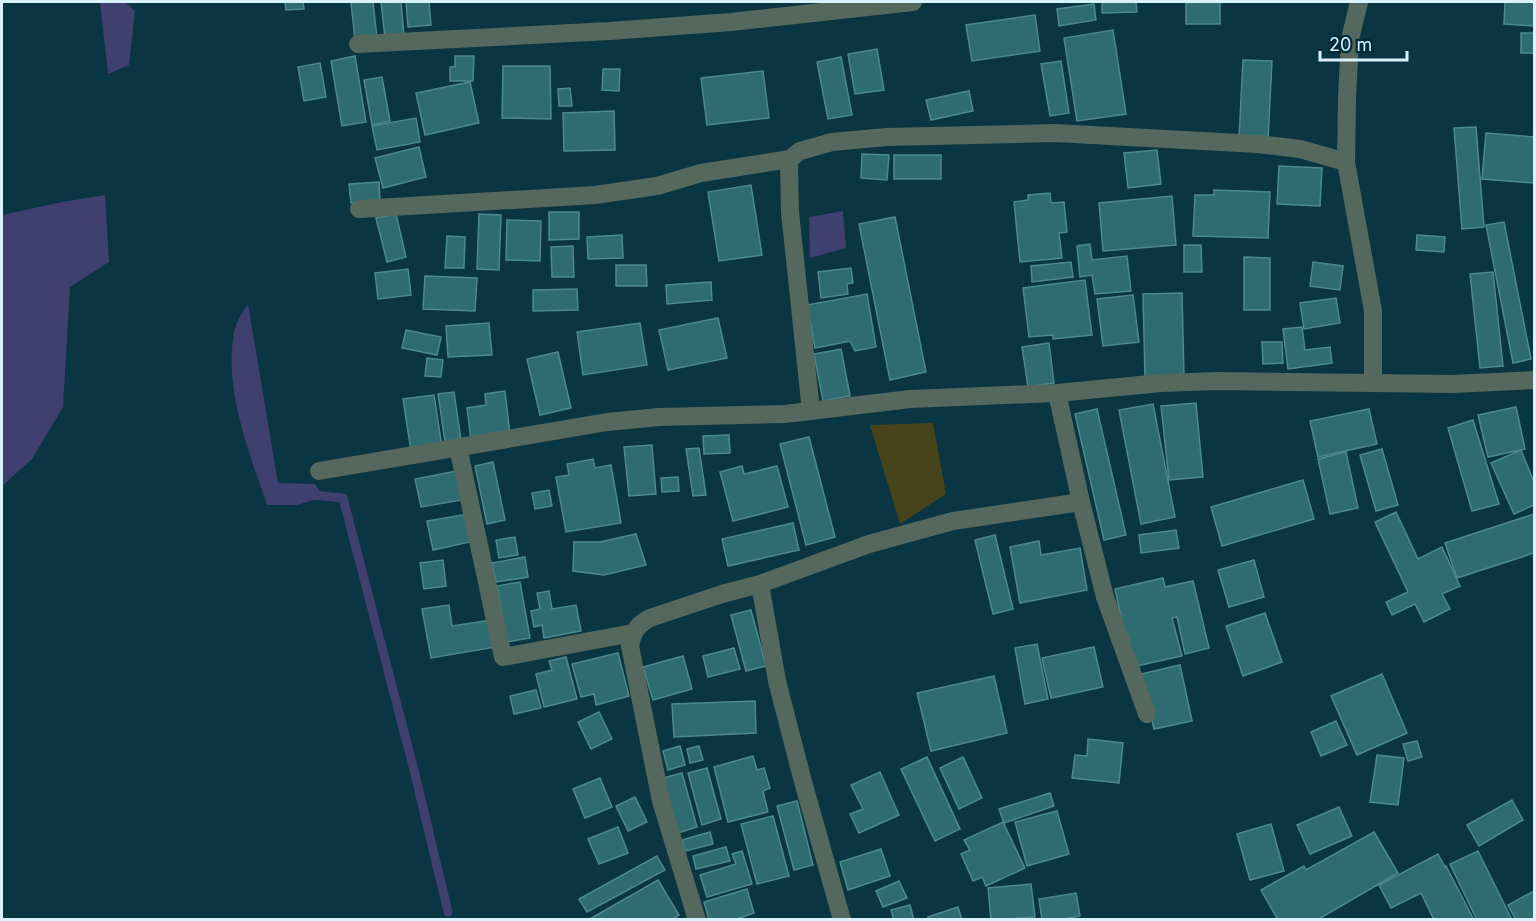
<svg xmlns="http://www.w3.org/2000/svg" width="1536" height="921" font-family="Inter,sans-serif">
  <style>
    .green { fill: #47431b }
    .water { fill: #3f3f70 }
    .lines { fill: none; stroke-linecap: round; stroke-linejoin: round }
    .stream { stroke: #3f3f70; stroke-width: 9 }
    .building { fill: #2e6c71; stroke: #4d8a8f; stroke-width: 1.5 }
    .street { stroke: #54685e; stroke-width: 18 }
  </style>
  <rect width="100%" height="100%" fill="#0a3542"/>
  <!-- green -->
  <polygon class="green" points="933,423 946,494 900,524 870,425"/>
  <!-- water -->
  <g class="water">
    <polygon points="100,2 125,2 135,11 129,65 108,74"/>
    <polygon points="105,195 109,262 70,287 63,407 32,459 2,486 2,215 62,202"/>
    <polygon points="843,211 846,248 810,258 809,217"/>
    <path d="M248,304L278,483L315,484L323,497L297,505H267C249,451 222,386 235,328C237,320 244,311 248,304Z"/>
  </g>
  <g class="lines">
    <!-- stream -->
    <polyline class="stream" points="312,495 343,498 415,774 448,912"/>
  </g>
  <!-- building -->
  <g class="building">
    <polygon points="285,2 303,2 304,9 286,10"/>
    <polygon points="351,2 373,2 377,38 355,40"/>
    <polygon points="381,2 401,2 404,36 385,38"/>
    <polygon points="406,2 429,2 431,25 408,27"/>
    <polygon points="1102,2 1136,2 1137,12 1102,13"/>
    <rect x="1186" y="2" width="34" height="22"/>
    <polygon points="1505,2 1534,2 1534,26 1504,24"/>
    <polygon points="1094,4 1096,20 1059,26 1057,9"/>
    <polygon points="1035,15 1040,51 972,61 966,25"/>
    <polygon points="1113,30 1126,114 1077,121 1064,38"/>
    <rect x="1521" y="33" width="13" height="20"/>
    <polygon points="877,49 884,90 855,94 848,54"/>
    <polygon points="355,56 366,122 342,126 331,61"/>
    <polygon points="455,56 474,56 473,81 450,81 450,67 455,67"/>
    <polygon points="841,57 852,115 828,119 817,62"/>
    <polygon points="1243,60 1272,61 1268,140 1239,138"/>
    <polygon points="1061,61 1069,113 1050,116 1041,64"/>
    <polygon points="320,63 326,97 304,101 298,67"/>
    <polygon points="503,66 550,66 551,119 502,118"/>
    <polygon points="603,69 620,69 619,91 602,90"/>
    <polygon points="763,71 769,118 707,125 701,78"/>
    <polygon points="382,77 390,121 372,125 364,80"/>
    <polygon points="470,82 479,123 425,135 416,93"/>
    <polygon points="570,88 572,106 559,106 558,89"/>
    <polygon points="969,91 973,111 931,120 926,100"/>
    <polygon points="614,111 615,150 564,151 563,113"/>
    <polygon points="416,118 420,142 377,150 372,126"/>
    <polygon points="1476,127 1484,227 1462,229 1454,128"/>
    <polygon points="1486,133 1534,137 1534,183 1482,179"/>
    <polygon points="419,147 426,177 383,188 375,158"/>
    <polygon points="1157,150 1161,184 1128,188 1124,153"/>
    <polygon points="862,154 889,155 887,180 861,178"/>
    <rect x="894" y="155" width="47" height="24"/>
    <polygon points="1279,166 1322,168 1320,206 1277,204"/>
    <polygon points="379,182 380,201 351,203 349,184"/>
    <polygon points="751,185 762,255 719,261 708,192"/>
    <polygon points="1214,190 1270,192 1268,238 1193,236 1195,195 1214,195"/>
    <polygon points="1050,193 1051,203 1064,202 1067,232 1059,233 1062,258 1020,262 1014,202 1028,200 1028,195"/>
    <polygon points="1172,196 1176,245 1103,251 1099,203"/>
    <polygon points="549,212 579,212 579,239 549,240"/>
    <polygon points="396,214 406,257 387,262 376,218"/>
    <polygon points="479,214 501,215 499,270 477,269"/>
    <polygon points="895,217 926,372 890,380 859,224"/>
    <polygon points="507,220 541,221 540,261 506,260"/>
    <polygon points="1504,222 1531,359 1513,363 1486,225"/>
    <polygon points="622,235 623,258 588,259 587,237"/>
    <polygon points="1417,235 1445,237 1444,252 1416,250"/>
    <polygon points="447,236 465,237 464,268 445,268"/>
    <polygon points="1090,244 1092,260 1127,256 1131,291 1095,294 1092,275 1080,277 1077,246"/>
    <polygon points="1184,245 1201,245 1202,272 1184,272"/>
    <polygon points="573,246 574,277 552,277 551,247"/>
    <polygon points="1244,257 1270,258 1270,310 1244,310"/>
    <polygon points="1071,262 1073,277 1032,282 1031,266"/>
    <polygon points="1313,262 1343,266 1340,290 1310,286"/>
    <polygon points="616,265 646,265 647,286 616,286"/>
    <polygon points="851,268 853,283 847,284 848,294 821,298 818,272"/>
    <polygon points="408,269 411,295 378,299 375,273"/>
    <polygon points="1493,272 1503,366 1480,368 1470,274"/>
    <polygon points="425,276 477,278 475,311 423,309"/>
    <polygon points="1085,280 1092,335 1053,339 1053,335 1029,337 1023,288"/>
    <polygon points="711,282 712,300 667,304 666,285"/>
    <polygon points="577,289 578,310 533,311 533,290"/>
    <polygon points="1182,293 1184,377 1145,378 1143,294"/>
    <polygon points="867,294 876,347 855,351 850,341 815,348 807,305"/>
    <polygon points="1133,295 1139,342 1103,346 1097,299"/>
    <polygon points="1336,298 1340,323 1304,329 1300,303"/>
    <polygon points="718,318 727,358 668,370 659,330"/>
    <polygon points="489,323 492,355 448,357 446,326"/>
    <polygon points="640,323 647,365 583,375 577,332"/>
    <polygon points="1302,327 1305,350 1330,347 1332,363 1288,369 1283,329"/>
    <polygon points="406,330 441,337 437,355 402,348"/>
    <polygon points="1262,342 1282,342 1283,363 1263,364"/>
    <polygon points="1049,343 1054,383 1028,387 1022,347"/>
    <polygon points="841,349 850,396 823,401 814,354"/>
    <polygon points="558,352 571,408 540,415 527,359"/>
    <polygon points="427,358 443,360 441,377 425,376"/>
    <polygon points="505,391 510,435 471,440 467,408 486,405 485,394"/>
    <polygon points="454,392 461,440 445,442 438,394"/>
    <polygon points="434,395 442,447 411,451 403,399"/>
    <polygon points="1196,403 1203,477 1169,480 1161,406"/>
    <polygon points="1153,404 1175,517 1141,524 1119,410"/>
    <polygon points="1516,407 1525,449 1488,457 1478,415"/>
    <polygon points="1097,409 1126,535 1104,540 1075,414"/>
    <polygon points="1369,409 1377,444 1318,457 1310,421"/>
    <polygon points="1473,420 1499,504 1472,511 1448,428"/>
    <polygon points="729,435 730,453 704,454 703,436"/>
    <polygon points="809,437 835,537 806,545 780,444"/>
    <polygon points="652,445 656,494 629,496 624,447"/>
    <polygon points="699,448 706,495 693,496 686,449"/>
    <polygon points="1382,449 1398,505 1376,511 1360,455"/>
    <polygon points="1521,450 1534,482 1534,505 1514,514 1491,463"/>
    <polygon points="1346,452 1358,508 1330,514 1318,459"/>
    <polygon points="593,459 595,468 611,465 621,523 566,532 556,477 569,475 567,464"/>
    <polygon points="493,462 505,520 487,524 475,466"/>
    <polygon points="742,466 744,474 777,466 788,507 733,521 720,472"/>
    <polygon points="457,471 462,500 421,507 415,479"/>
    <polygon points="678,477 679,491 662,492 661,478"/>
    <polygon points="1303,480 1314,519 1222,546 1211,507"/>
    <polygon points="549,490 552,506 535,509 532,493"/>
    <polygon points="1396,512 1418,559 1442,547 1460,586 1442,594 1450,609 1424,622 1415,604 1392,615 1386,602 1408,592 1375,522"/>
    <polygon points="468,514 474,541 433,550 427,521"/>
    <polygon points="1534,514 1534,553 1457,578 1445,543"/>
    <polygon points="793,523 799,550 728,566 722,539"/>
    <polygon points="1176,530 1179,548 1141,553 1139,535"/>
    <polygon points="636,534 646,565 604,575 573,571 574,542 600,542"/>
    <polygon points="995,535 1013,609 993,614 975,540"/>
    <polygon points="515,537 518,555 499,558 496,540"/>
    <polygon points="1039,541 1041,555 1080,548 1087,590 1020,603 1010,547"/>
    <polygon points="525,557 528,577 496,582 492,563"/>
    <polygon points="443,560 446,586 424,589 420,563"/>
    <polygon points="1254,560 1264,597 1229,607 1218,570"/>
    <polygon points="1163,578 1165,587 1193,581 1209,648 1185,654 1177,617 1172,618 1182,656 1132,667 1115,589"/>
    <polygon points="520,582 530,638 507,642 497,586"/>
    <polygon points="549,591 552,609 576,605 581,631 544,638 542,625 534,627 531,611 540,609 537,593"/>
    <polygon points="449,605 452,626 491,620 496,647 431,658 422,609"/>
    <polygon points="751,610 766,666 746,671 731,615"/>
    <polygon points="1265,613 1282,662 1243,676 1226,626"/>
    <polygon points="1037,644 1048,699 1025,704 1015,648"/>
    <polygon points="1094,647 1103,687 1051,698 1042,658"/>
    <polygon points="734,648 740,669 708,677 703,656"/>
    <polygon points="618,653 629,696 596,705 594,694 581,697 572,664"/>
    <polygon points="683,656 692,689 653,700 643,667"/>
    <polygon points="566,657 577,699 544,707 536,674 552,670 549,661"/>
    <polygon points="1180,665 1192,721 1154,729 1141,674"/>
    <polygon points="1382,674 1407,733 1357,755 1331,696"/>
    <polygon points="994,676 1007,733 931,751 917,693"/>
    <polygon points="536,690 541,708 514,714 510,696"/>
    <polygon points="755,701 756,733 674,737 672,704"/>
    <polygon points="599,712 612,739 591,749 578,722"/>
    <polygon points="1336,721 1347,745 1321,756 1311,732"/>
    <polygon points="1088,739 1123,743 1119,783 1072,778 1075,755 1087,756"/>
    <polygon points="1417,741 1422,757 1408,761 1403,744"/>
    <polygon points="680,746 685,765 668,770 663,751"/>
    <polygon points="699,746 703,760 690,763 687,749"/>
    <polygon points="1377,755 1404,758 1398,805 1370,802"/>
    <polygon points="753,756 757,770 764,768 770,788 763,791 768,812 728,822 714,767"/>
    <polygon points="927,757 960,829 935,841 901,769"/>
    <polygon points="963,757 982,798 959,809 940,768"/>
    <polygon points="707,768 721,819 702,825 688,773"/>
    <polygon points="880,772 899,815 859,833 850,814 863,809 851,785"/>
    <polygon points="682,773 697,827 678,833 663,778"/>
    <polygon points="600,778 612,807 585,818 573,789"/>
    <polygon points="1050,793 1054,806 1004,823 999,809"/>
    <polygon points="635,797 647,822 628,831 616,806"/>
    <polygon points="1512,800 1523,820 1479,846 1467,825"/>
    <polygon points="797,801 813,865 794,870 777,806"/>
    <polygon points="1339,807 1352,836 1310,854 1297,825"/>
    <polygon points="1057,811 1069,854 1027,866 1015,822"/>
    <polygon points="773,816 789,876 757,884 741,824"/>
    <polygon points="1003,822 1025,868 986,886 982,877 973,881 961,854 970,850 964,840"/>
    <polygon points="1271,824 1284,871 1250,880 1237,834"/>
    <polygon points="618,827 628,853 599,864 588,839"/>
    <polygon points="710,832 713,844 685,851 682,840"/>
    <polygon points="1374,832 1398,873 1317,920 1278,920 1261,890 1304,866 1306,870"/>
    <polygon points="726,847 730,861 696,869 693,856"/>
    <polygon points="881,849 890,876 848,890 840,862"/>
    <polygon points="742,851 752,884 707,897 700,875 736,864 732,854"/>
    <polygon points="1478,851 1512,920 1477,920 1450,864"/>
    <polygon points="1438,854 1445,867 1446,866 1474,920 1434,920 1421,893 1391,908 1379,885"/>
    <polygon points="657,856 665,870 587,912 579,899"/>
    <polygon points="658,880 679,915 672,920 588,920"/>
    <polygon points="899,881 907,898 883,907 876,891"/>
    <polygon points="1031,884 1035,917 991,920 988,888"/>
    <polygon points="747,889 754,913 734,920 709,920 704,902"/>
    <polygon points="1534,891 1534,920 1516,920 1508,905"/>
    <polygon points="1076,893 1080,916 1059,920 1042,920 1039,899"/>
    <polygon points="910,905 914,920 894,920 891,910"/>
    <polygon points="958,907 962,920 929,920 928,917"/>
  </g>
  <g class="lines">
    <!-- street -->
    <g class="street">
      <polyline points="1359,2 1350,39 1347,97 1346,162 1373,311 1373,383"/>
      <polyline points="358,44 610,31 731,22 913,2"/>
      <polyline points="790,159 789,163 790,212 811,411"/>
      <polyline points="359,209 595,195 657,186 701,173 790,159 800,151 832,142 887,137 1055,133 1258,144 1300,149 1346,162"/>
      <polyline points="1057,393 1081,502 1105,597 1147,714"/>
      <polyline points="458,447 503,657 633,633"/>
      <polyline points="319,471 607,422 659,417 785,414 910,399 1057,393 1161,383 1218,381 1453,384 1534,380"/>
      <polyline points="760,584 777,681 802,778 842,920"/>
      <path d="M697,920L661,801L630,646C633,631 637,625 650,618L722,594L760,584L869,544L953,521L1081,502"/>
    </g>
  </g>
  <!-- border -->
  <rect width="1536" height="921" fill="none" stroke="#d8f3fe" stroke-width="6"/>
  <!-- scale -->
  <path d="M1320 51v9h87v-9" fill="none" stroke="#d8f3fe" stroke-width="3"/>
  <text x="1329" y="51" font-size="18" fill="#d8f3fe" stroke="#002b38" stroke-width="4.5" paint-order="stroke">20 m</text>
</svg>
